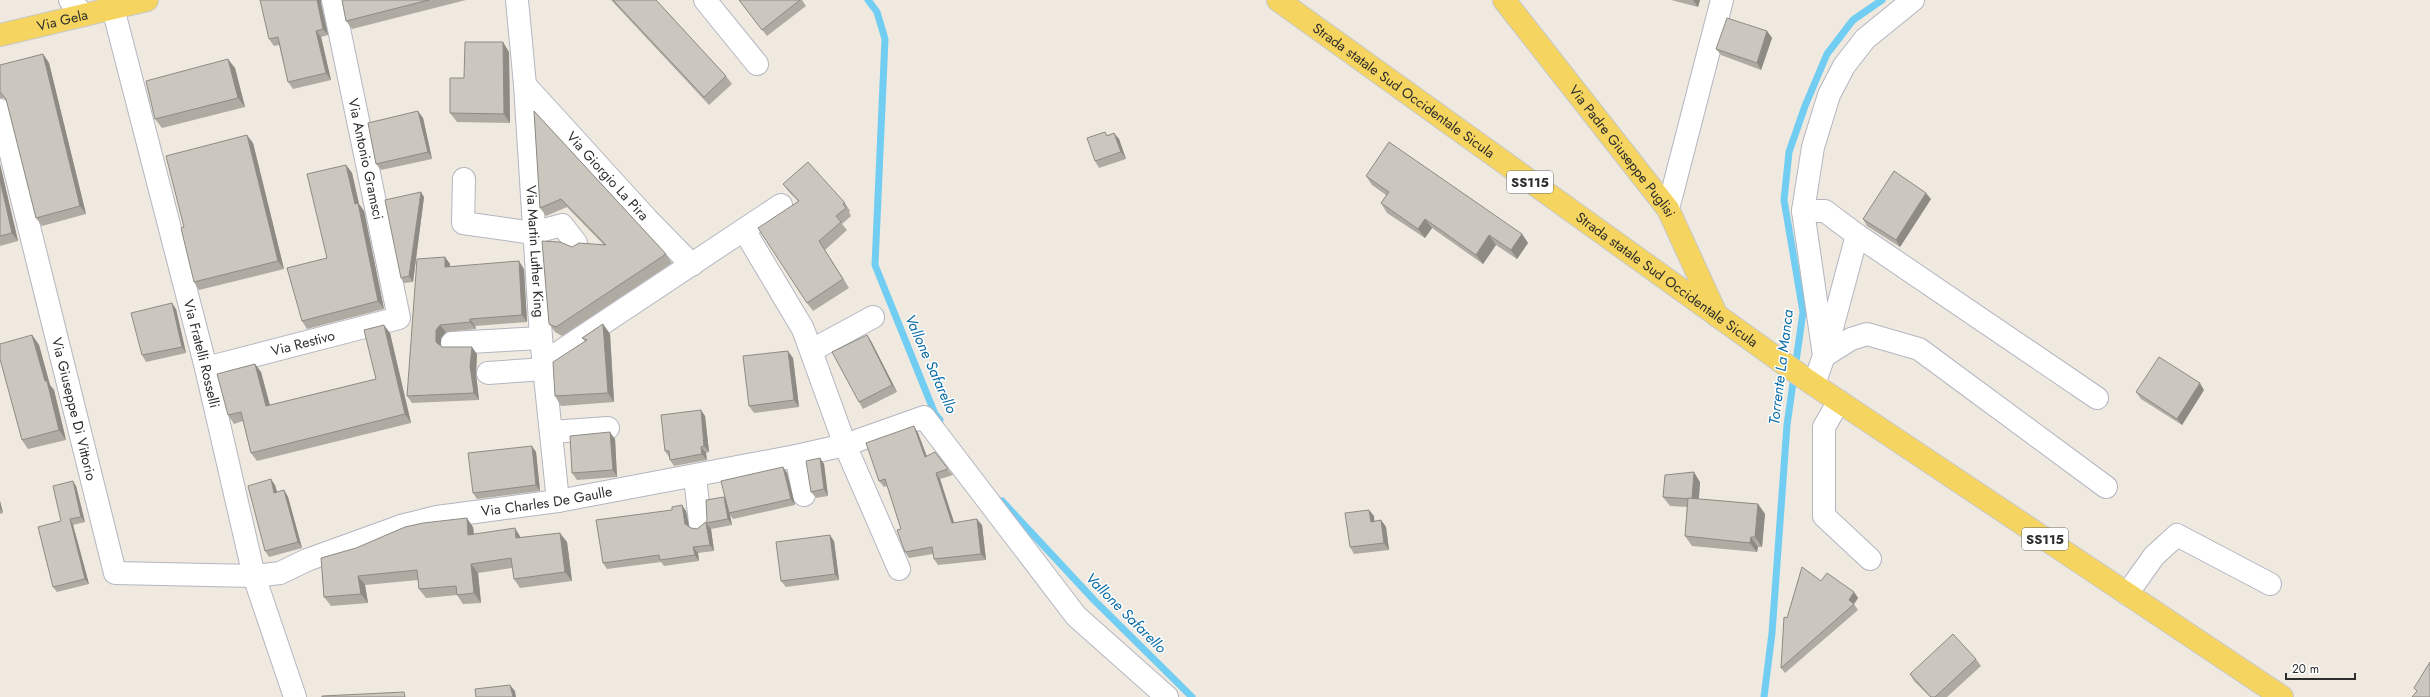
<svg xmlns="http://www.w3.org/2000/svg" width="2430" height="697" font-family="Jost,sans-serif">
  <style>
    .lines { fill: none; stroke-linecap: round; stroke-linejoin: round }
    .stream { stroke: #72cdf2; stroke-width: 7 }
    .minor-casing { stroke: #b3b6c1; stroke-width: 24 }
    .major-casing { stroke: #c8c8c8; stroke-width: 24 }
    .minor { stroke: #fff; stroke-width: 22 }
    .major { stroke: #f5d55f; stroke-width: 22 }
    .wall { fill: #afaba3 }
    .shaded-wall { fill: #8e8b85 }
    .building { fill: #cbc7be; stroke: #8e8b85 }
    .labels { text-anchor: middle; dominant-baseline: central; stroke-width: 3; stroke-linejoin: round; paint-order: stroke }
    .shield { fill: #fff; stroke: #6c6c6c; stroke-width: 1 }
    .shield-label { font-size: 13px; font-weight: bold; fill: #2d2d2d }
    .street-label { font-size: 14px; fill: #2d2d2d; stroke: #fff }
    .water-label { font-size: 15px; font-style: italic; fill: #0a6ca5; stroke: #fff }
  </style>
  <rect width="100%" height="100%" fill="#efe9e0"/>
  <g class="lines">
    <!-- stream -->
    <g class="stream">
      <polyline points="868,0 877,12 885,39 875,265 935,414 940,420"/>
      <polyline points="1002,501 1094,600 1192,697"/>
      <polyline points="1764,697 1772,633 1787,425 1803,312 1784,200 1789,152 1805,106 1827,54 1853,20 1882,0"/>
    </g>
    <defs>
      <g id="minor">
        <polyline points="70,0 84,15"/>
        <path id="s1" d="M517,0L525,85L541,338L558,501"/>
        <polyline points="705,0 757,64"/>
        <path id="s2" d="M113,8L206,368L254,576L295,697"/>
        <path id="s3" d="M525,85L648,220L692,265"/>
        <path id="s4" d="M0,110L115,573L254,576L280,573L307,560L401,526L437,517L558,501L796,456L845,445L924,417L1076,616L1167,697"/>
        <polyline points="464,179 463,223 533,233 562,225 576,243"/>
        <polyline points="1668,209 1722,0"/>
        <polyline points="1803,211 1825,211 1857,235"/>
        <polyline points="744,230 803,329 845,445 899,569"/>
        <polyline points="452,343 541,338"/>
        <polyline points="1827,347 1857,235 2097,398"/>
        <polyline points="812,350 873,317"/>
        <polyline points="1824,356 1851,339 1867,334 1919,349 2106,487"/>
        <polyline points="543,363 781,205"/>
        <path id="s5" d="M206,368L399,318L333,0"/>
        <polyline points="488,373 544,369"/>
        <polyline points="1814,384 1824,356 1803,211 1813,147 1829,95 1844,66 1865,39 1913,0"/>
        <polyline points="1839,401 1824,427 1824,516 1870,559"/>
        <polyline points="551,432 608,428"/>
        <polyline points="796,456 804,495"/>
        <polyline points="695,476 700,523"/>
        <polyline points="2127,594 2154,556 2177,535 2270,584"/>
      </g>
      <g id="major">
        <path id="s6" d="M1278,0L1807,380L2282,697"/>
        <path id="s7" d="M1504,0L1668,209L1717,316"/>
        <path id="s8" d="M0,35L147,0"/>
      </g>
    </defs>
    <!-- minor casing -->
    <use href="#minor" class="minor-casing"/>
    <!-- major casing -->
    <use href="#major" class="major-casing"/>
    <!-- minor -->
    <use href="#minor" class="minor"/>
    <!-- major -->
    <use href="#major" class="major"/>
  </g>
  <!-- wall -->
  <g class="wall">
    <polygon points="342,0 466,0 352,29 346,21"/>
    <polygon points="611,0 656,0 726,76 732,84 709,105"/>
    <polygon points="739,0 802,0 806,6 767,36"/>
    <polygon points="1671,0 1700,0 1698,7"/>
    <polygon points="321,3 328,35 321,37 331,80 293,89 288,82 279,45 274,46 269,39"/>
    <polygon points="1767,31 1772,38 1761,70 1721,55 1716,49"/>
    <polygon points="509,52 510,123 457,122 450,113 464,78"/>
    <polygon points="43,54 49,63 86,214 42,226 36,218 7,102 4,98 0,98 0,65"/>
    <polygon points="235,68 245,107 162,128 155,119"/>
    <polygon points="534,111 666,254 672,263 562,336 555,332 549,324 572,247 604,245 567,207 546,216 540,208"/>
    <polygon points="423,118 432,159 381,170 376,164"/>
    <polygon points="1114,133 1119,139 1126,159 1099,168 1095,161 1107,135"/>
    <polygon points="253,143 284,269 199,290 194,282 184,227"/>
    <polygon points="0,164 18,241 0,246"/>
    <polygon points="346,165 352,173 359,204 364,211 384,309 307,329 302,321 327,258"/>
    <polygon points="1366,176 1522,234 1528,243 1517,259 1496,245 1483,264 1432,228 1425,238 1387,213 1381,203 1386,195 1372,185"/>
    <polygon points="783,184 845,203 850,211 849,212 851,216 842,224 847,230 825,250 849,288 813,311 807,303 798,201 789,192"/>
    <polygon points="424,197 413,282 404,283 401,278"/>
    <polygon points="1931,199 1900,247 1867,226 1863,219"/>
    <polygon points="445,257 450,264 450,267 524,269 527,322 475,326 476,329 446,332 441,338 441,347 477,354 476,374 479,400 412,403 407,396"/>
    <polygon points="176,309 186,353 146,362 142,355"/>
    <polygon points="603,324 610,334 614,402 561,406 555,396 585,341 582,338"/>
    <polygon points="390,333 411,423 257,461 251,453 243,421 234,424 228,415 255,364 261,372 270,405 376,379"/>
    <polygon points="32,335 39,345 50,385 54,390 66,440 28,449 22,440"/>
    <polygon points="867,335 871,341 897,392 863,409 859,402"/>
    <polygon points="793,358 799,407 754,413 749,406"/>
    <polygon points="2204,390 2182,425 2141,399 2136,392"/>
    <polygon points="705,416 709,452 706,453 707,460 674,466 670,460 669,457 665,451"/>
    <polygon points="918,433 927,456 948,469 953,475 940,479 954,522 982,525 986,560 938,565 934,559 933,554 909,558 905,552 901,529 887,486 884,487 879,481"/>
    <polygon points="615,439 617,477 577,480 572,473"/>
    <polygon points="536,452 540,491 477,499 473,493"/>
    <polygon points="820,458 824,464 828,496 816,498 811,492"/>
    <polygon points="783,467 787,473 795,505 733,519 730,515 732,525 711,529 714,551 698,553 699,561 664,566 661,562 607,569 603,563 686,511 689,527 691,528 697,529 707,521 724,497 726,500"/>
    <polygon points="1700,482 1699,499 1758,504 1765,514 1762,547 1758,547 1757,552 1692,546 1685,536 1687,507 1670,506 1663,497"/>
    <polygon points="275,485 277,492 284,490 288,497 302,548 269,557 265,551"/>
    <polygon points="76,486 85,522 73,525 89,584 57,592 53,587 61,521"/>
    <polygon points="0,501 3,513 0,514"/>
    <polygon points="1369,510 1374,516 1374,521 1381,520 1386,527 1389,550 1354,554 1350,547"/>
    <polygon points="473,527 474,534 521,538 567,542 572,581 520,588 514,579 512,568 478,573 481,603 463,604 457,595 426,598 419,589 418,580 365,585 368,603 331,606 324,597 321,558"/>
    <polygon points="834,541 839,580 786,587 781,581"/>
    <polygon points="1821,581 1854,592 1858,598 1854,604 1858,610 1785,673 1781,668 1787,618"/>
    <polygon points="1976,659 1981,666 1947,697 1930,697 1914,681 1910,674"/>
  </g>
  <!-- shaded-wall -->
  <g class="shaded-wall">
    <polygon points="317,0 321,0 321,3 328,35 323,29"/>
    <polygon points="1693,0 1700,0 1698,7"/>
    <polygon points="316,31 321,37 331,80 326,73"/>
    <polygon points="1767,31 1772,38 1761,70 1757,63"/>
    <polygon points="503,42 509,52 510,123 504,114"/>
    <polygon points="43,54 49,63 86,214 80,206"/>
    <polygon points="228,59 235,68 245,107 238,98"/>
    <polygon points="418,111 423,118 432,159 428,152"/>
    <polygon points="1114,133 1119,139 1126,159 1121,152"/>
    <polygon points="247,135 253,143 284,269 278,261"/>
    <polygon points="0,164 18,241 12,233 0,180"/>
    <polygon points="346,165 352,173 359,204 364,211 384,309 378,301"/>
    <polygon points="421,192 424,197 413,282 409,276"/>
    <polygon points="1926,193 1931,199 1900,247 1896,240"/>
    <polygon points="1425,219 1432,228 1425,238 1418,229"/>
    <polygon points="1522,234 1528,243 1517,259 1511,250"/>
    <polygon points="1489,235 1496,245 1483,264 1476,255"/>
    <polygon points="819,241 825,250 849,288 843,279"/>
    <polygon points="445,257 450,264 450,274 445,267"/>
    <polygon points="519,261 524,269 527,322 522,315"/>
    <polygon points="172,303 176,309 186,353 182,347"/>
    <polygon points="470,319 475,326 476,329 470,322"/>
    <polygon points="603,324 610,334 614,402 608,393"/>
    <polygon points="384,325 390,333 411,423 405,414"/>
    <polygon points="440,325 446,332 441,338 441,349 436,342 436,330"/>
    <polygon points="32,335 39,345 50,385 54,390 66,440 59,430"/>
    <polygon points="867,335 871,341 897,392 892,385"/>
    <polygon points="472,347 477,354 476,374 479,400 474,393 470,366"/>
    <polygon points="788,351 793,358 799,407 794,400"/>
    <polygon points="255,364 261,372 272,414 266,406"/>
    <polygon points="2200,383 2204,390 2182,425 2177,419"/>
    <polygon points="701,410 705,416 709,452 704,446"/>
    <polygon points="914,426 918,433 929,463 925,457"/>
    <polygon points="610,432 615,439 617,477 613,470"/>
    <polygon points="532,446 536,452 540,491 536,485"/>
    <polygon points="701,447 706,453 707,460 702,454"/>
    <polygon points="820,458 824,464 828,496 824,489"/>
    <polygon points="783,467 787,473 795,505 791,499"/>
    <polygon points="1694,472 1700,482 1698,508 1692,499"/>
    <polygon points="936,473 940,479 956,529 952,523"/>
    <polygon points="271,479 275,485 279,499 274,493"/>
    <polygon points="73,481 76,486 85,522 81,517"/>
    <polygon points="284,490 288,497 302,548 298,542"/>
    <polygon points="724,497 728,503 729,513 730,515 732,525 728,519"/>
    <polygon points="0,501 3,513 0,509"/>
    <polygon points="1758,504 1765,514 1762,547 1755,537"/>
    <polygon points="682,505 686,511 690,530 685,524"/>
    <polygon points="1369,510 1374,516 1375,528 1371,522"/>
    <polygon points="467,518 473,527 475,544 468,535"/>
    <polygon points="70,519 73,525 89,584 85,579"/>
    <polygon points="977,519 982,525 986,560 981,554"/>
    <polygon points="1381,520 1386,527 1389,550 1384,543"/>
    <polygon points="706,523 711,529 714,551 710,545"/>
    <polygon points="515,528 521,538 516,538"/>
    <polygon points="560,533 567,542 572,581 565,572"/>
    <polygon points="830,535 834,541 839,580 835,574"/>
    <polygon points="1751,537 1758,547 1757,552 1750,543"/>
    <polygon points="693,547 698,553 699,561 695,555"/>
    <polygon points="471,564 478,573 481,603 474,593"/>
    <polygon points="358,576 365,585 368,603 361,594"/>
    <polygon points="1854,592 1858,598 1854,604 1849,600"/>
    <polygon points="510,685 515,691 516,697 513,697"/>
  </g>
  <!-- building -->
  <g class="building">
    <polygon points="260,0 317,0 323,29 316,31 326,73 288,82 278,37 269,39"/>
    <polygon points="342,0 429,0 346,21"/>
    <polygon points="613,0 656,0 726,76 704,97"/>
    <polygon points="739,0 800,0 762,30"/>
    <polygon points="1727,18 1767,31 1757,63 1716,49"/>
    <polygon points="465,42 503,42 504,114 450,113 450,78 464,78"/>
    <polygon points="43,54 80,206 36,218 6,99 0,92 0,65"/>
    <polygon points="228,59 238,98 155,119 146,81"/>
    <polygon points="418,111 428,152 376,164 368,123"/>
    <polygon points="534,111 666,254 556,327 549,324 542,241 560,242 572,247 579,243 606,245 561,199 540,208"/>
    <polygon points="1105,132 1107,136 1114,133 1121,152 1095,161 1087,138"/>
    <polygon points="247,135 278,261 194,282 181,228 184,227 166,156"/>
    <polygon points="1389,142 1522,234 1511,250 1489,235 1476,255 1425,219 1418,229 1381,203 1389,192 1366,176"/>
    <polygon points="808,162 845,203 843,204 846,208 836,216 841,222 819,241 843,279 807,303 758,228 799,201 783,184"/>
    <polygon points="346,165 355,204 358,203 378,301 302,321 287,268 327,258 307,174"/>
    <polygon points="1894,171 1926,193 1896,240 1863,219"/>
    <polygon points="0,180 12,233 0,236"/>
    <polygon points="421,192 409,276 401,278 385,200"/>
    <polygon points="445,257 445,267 519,261 522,315 470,319 470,322 440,325 436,330 436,342 442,347 472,347 470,366 474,393 407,396 417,259"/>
    <polygon points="172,303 182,347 142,355 131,313"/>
    <polygon points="603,324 608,393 555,396 553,362 587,340 582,338"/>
    <polygon points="384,325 405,414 251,453 241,412 228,415 217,374 255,364 266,406 376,379 364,330"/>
    <polygon points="32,335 45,381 47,381 59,430 22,440 0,359 0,344"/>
    <polygon points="867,335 892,385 859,402 832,352"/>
    <polygon points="788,351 794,400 749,406 743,356"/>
    <polygon points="2159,357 2200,383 2177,419 2136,392"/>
    <polygon points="701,410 704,446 701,447 702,454 670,460 669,451 665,451 661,415"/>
    <polygon points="914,426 925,457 935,452 948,469 936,473 952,523 977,519 981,554 934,559 932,547 905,552 897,530 901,529 885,479 879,481 866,443"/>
    <polygon points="610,432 613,470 572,473 570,436"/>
    <polygon points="532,446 536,485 473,493 468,453"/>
    <polygon points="820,458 824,489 811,492 806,461"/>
    <polygon points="783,467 791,499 729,513 721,481"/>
    <polygon points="1694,472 1692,499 1663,497 1665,475"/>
    <polygon points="271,479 274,493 284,490 298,542 265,551 248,486"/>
    <polygon points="73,481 81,517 70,519 85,579 53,587 38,527 61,521 53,486"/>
    <polygon points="724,497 728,519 706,523 710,545 693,547 695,555 660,560 659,555 603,563 596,520 672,510 672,507 682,505 685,524 691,528 697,529 707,521 706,500"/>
    <polygon points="1688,498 1758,504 1755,537 1751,537 1750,543 1685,536"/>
    <polygon points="1369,510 1371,522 1381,520 1384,543 1350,547 1345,513"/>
    <polygon points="467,518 468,535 515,528 516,538 560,533 565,572 514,579 511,558 471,564 474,593 457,595 456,586 419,589 417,570 358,576 361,594 324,597 321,558 356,548 405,527 423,523"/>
    <polygon points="830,535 835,574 781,581 776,542"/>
    <polygon points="1802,567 1821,581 1827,573 1854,592 1849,600 1854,604 1781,668 1784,617 1787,618"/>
    <polygon points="1953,634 1976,659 1935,697 1931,697 1910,674"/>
    <polygon points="2430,662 2430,697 2412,697 2417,691 2414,688"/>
    <polygon points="510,685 513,697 476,697 475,689"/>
    <polygon points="404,692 405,697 322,697 322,696"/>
  </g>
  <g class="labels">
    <!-- shield labels -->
    <g class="shield">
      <rect x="1507" y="171" width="46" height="22" rx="3"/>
      <rect x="2022" y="528" width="46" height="22" rx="3"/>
    </g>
    <g class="shield-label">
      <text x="1530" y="182">SS115</text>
      <text x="2045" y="539">SS115</text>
    </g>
    <!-- street labels -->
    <g class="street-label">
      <text stroke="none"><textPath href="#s8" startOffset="64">Via Gela</textPath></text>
      <text stroke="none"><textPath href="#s6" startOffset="155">Strada statale Sud Occidentale Sicula</textPath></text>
      <text stroke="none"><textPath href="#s7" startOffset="192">Via Padre Giuseppe Puglisi</textPath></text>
      <text transform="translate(366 159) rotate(78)">Via Antonio Gramsci</text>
      <text stroke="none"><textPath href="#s3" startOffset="123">Via Giorgio La Pira</textPath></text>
      <text stroke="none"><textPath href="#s1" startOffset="252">Via Martin Luther King</textPath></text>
      <text stroke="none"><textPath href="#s6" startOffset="479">Strada statale Sud Occidentale Sicula</textPath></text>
      <text stroke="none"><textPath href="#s5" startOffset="100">Via Restivo</textPath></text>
      <text stroke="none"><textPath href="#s2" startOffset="357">Via Fratelli Rosselli</textPath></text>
      <text stroke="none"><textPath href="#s4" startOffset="308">Via Giuseppe Di Vittorio</textPath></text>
      <text stroke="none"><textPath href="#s4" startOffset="920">Via Charles De Gaulle</textPath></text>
    </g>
    <!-- water labels -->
    <g class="water-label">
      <text transform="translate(931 364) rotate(66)">Vallone Safarello</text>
      <text transform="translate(1781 367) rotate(-83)">Torrente La Manca</text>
      <text transform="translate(1126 613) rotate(45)">Vallone Safarello</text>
    </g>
  </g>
  <!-- scale -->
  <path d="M2286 673v6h69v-6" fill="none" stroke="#2d2d2d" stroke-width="2"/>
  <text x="2292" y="673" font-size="12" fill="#2d2d2d" stroke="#ffffff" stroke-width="3" paint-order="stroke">20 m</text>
</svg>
